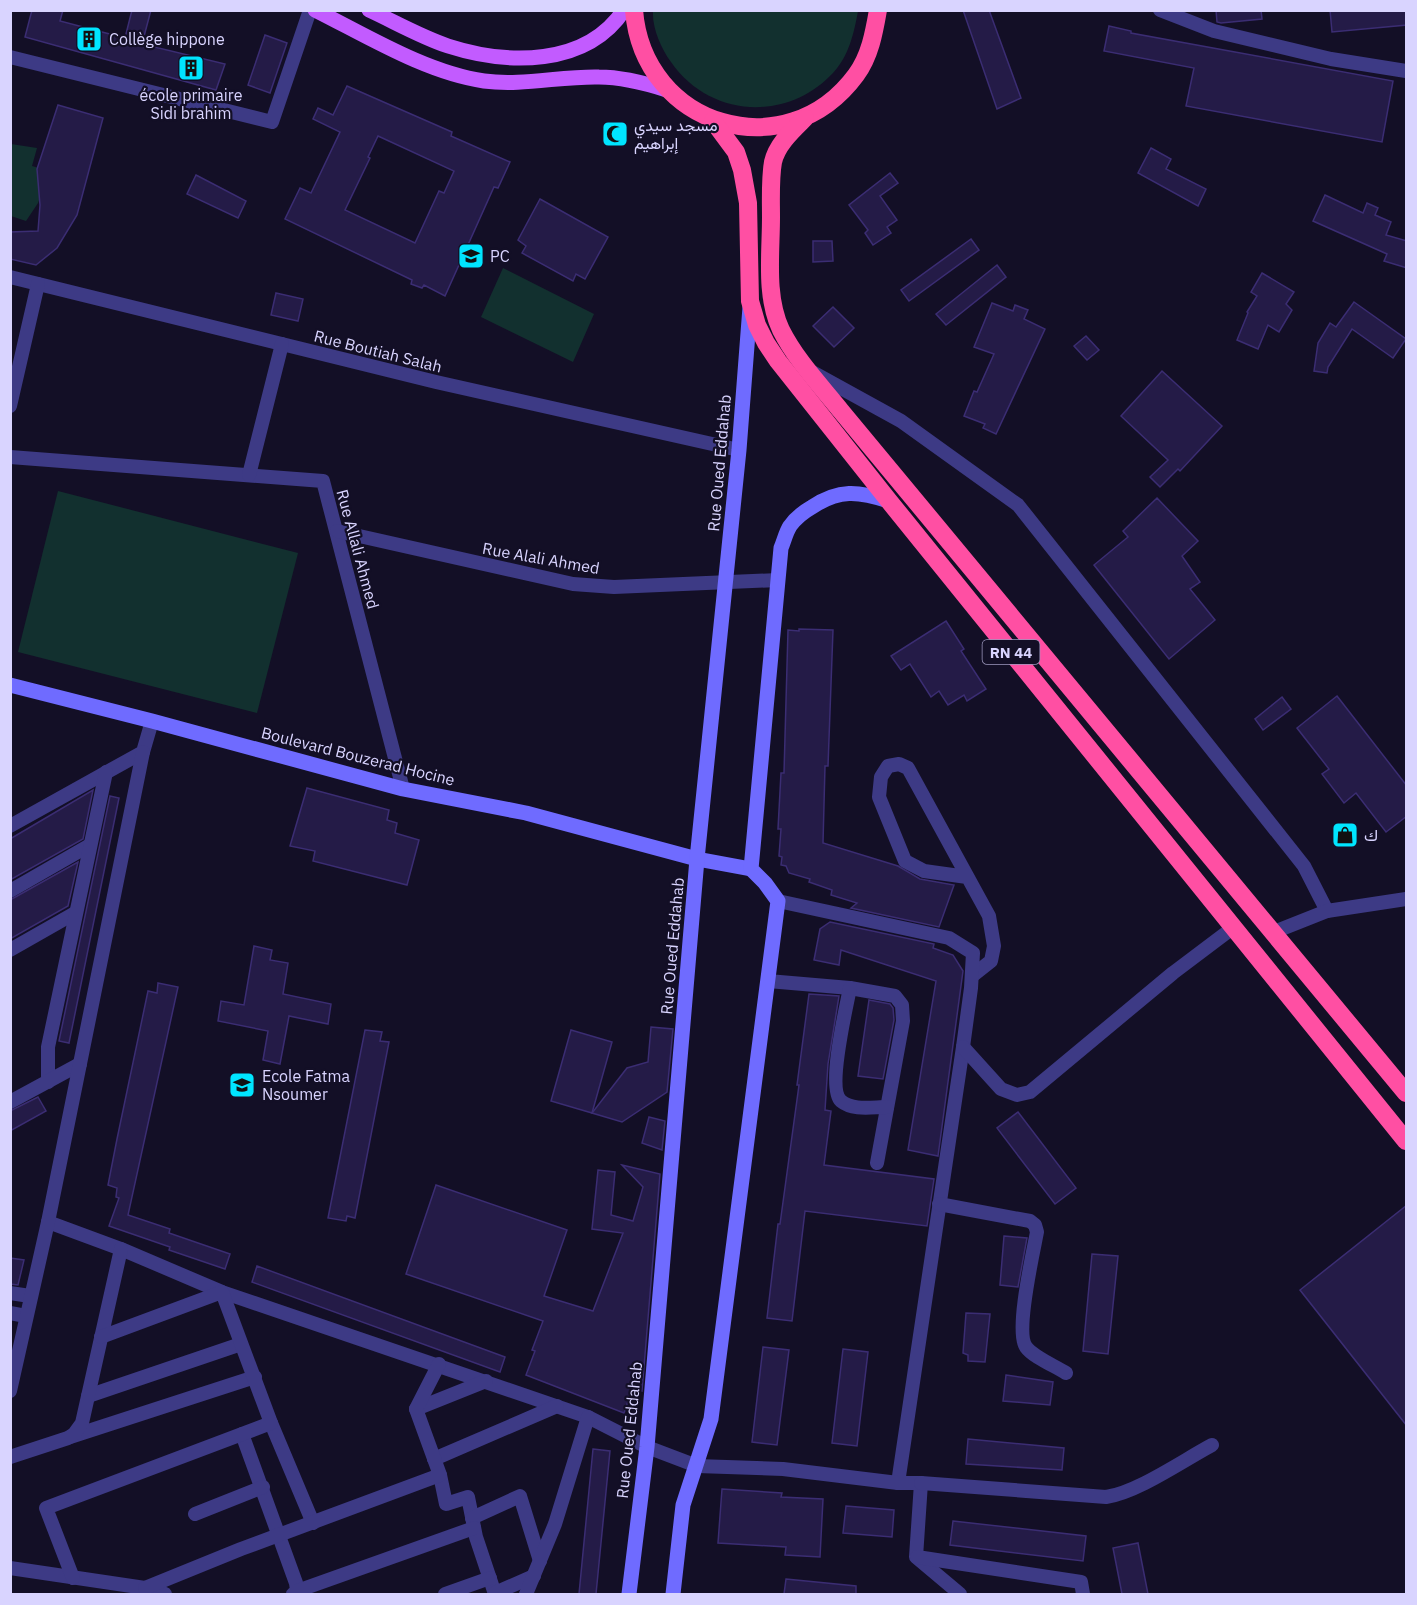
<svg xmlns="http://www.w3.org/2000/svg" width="1417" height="1605" font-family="'IBM Plex Sans',Vazirmatn,sans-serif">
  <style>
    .green { fill: #12302f }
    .building { fill: #241b47; stroke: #3b2d73; stroke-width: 1.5; fill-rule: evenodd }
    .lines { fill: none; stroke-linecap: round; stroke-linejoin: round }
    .street { stroke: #3d3a85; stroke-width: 14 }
    .secondary { stroke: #6f6bff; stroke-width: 15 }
    .primary { stroke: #c25bff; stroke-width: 15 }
    .highway { stroke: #ff4fa3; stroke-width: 18 }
    .labels { text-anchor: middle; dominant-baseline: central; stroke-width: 4.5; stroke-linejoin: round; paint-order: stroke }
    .shield { fill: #130f26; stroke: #9e99be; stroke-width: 1.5 }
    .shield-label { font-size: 15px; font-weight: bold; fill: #d9d4ff }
    .poi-label { font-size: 16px; fill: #d9d4ff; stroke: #130f26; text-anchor: start }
    .street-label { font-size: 16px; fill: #d9d4ff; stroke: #130f26 }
  </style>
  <rect width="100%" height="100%" fill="#130f26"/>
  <!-- green -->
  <g class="green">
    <path d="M653,11L858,10V11C854,33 849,56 833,73C786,123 709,117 671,62C661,48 652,28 653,11Z"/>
    <polygon points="11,144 37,148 32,166 49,171 38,203 26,221 11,216"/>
    <polygon points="503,268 594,314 573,362 481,317"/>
    <polygon points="58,491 298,553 257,713 18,652"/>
  </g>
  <!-- building -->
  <g class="building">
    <polygon points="32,10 63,10 60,21 125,38 132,10 151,10 142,44 225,64 216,90 25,37"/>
    <polygon points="963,10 989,10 1021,98 997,109"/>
    <polygon points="1216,10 1261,10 1262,19 1221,23 1217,22"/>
    <polygon points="1330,10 1407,10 1407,25 1332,32"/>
    <polygon points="1109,26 1131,31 1131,33 1393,81 1382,142 1186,106 1194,68 1104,51"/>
    <polygon points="265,35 287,43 270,93 248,85"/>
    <path d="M347,86L452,132L451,136L510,162L498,188L494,187L445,296L424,285L422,288L411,284L412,280L285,219L300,188L311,193L340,132L313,119L318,108L333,115ZM378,136L454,171L444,193L439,191L415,243L345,210L370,158L368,157Z"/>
    <polygon points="58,105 103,118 77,215 57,248 36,265 10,259 10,232 38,231 40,205 37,169"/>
    <polygon points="1151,148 1171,159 1166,169 1206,189 1198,206 1138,173"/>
    <polygon points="890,173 898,183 880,196 897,220 887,227 891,233 873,245 865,233 868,230 849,205"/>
    <polygon points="196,175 246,201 238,218 187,194"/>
    <polygon points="1325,195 1363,213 1367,203 1378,208 1375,215 1391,222 1386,235 1407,241 1407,268 1384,261 1387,254 1313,221"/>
    <polygon points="540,199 608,237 585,279 576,274 573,281 522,253 526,246 518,240"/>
    <polygon points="971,239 979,250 909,301 901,290"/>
    <polygon points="813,241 832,241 833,261 813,262"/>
    <polygon points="997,265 1006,277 946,325 936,314"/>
    <polygon points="1262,273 1294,292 1286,304 1292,310 1279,332 1268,325 1258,349 1237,340 1248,313 1247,312 1257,296 1251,292"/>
    <polygon points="276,293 303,299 298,321 271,315"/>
    <polygon points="1354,302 1406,339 1393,358 1352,329 1328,367 1327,373 1314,371 1318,343 1330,323 1336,327"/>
    <polygon points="992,303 1013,311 1015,305 1028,310 1024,319 1045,329 996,434 983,428 985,424 964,416 974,391 977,392 994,354 974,347"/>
    <polygon points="833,307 854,328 834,347 813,326"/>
    <polygon points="1086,336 1099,350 1087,360 1074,346"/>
    <polygon points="1162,371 1222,426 1180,471 1178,469 1160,487 1150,477 1168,460 1121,416"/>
    <polygon points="1157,498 1198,541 1182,556 1200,582 1190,589 1215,620 1169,659 1094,565 1128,537 1123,531"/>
    <polygon points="946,621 964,649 961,651 986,689 967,701 964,695 948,705 939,691 931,697 910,664 901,670 891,656"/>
    <polygon points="799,629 833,630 828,766 825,766 823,843 898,866 920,879 954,885 939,927 851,908 857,903 831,895 832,890 809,882 810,879 789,873 786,866 781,865 782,857 779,856 781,829 778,829 781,773 784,773 788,630 799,631"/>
    <polygon points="1337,696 1407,786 1407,816 1386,832 1356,793 1344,803 1322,774 1329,769 1297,728"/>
    <polygon points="1282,697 1291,709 1263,730 1255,719"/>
    <polygon points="307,788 389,810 387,820 397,823 395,833 419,840 407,885 313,861 315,851 290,846"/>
    <polygon points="93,790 83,839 10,880 10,839"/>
    <polygon points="110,796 119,798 69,1043 59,1041"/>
    <polygon points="78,862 68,906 10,939 10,900"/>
    <polygon points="830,922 934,944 933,948 953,955 963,971 938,1156 908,1150 936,981 841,950 839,965 814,960 820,929"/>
    <polygon points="254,946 272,950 270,960 288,963 283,994 331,1004 328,1024 289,1016 280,1064 263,1060 268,1031 218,1021 221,1001 244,1005"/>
    <polygon points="158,983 178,987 128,1215 170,1229 169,1233 230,1254 225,1269 169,1250 170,1247 109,1226 119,1198 116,1197 117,1188 108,1185 117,1139 148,991 157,993"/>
    <polygon points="809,994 839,996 828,1064 825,1110 831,1111 824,1165 934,1179 927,1226 805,1211 792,1321 767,1318 778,1224 780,1224 799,1085 797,1085"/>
    <polygon points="869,1000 890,1004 893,1008 894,1020 883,1079 858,1076"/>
    <polygon points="651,1027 673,1029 667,1092 622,1122 592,1113 627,1068 648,1062"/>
    <polygon points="365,1030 382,1032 380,1041 389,1042 355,1218 347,1216 346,1221 328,1218"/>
    <polygon points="571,1030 612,1042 592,1113 551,1101"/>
    <polygon points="38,1097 46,1111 10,1131 10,1111"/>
    <polygon points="1018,1112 1076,1188 1055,1204 997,1128"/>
    <polygon points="649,1117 665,1121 662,1150 642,1143"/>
    <polygon points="622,1165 660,1174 642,1391 633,1387 624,1413 526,1375 535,1351 532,1350 543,1321 406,1274 436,1185 567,1230 544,1296 593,1311 623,1233 592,1229 598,1170 615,1172 611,1215 633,1221 643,1187"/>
    <polygon points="1407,1205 1407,1426 1300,1290"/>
    <polygon points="1004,1236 1027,1238 1018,1287 1000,1285"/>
    <polygon points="1092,1254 1118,1256 1108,1354 1083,1351"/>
    <polygon points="10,1258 24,1260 18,1285 10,1284"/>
    <polygon points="257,1266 505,1357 500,1372 252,1282"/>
    <polygon points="966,1313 990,1314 985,1362 968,1361 968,1355 963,1353"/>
    <polygon points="763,1347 789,1350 777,1445 752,1442"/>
    <polygon points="843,1349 868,1352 857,1446 832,1443"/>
    <polygon points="1006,1375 1053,1382 1050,1405 1003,1401"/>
    <polygon points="968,1439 1064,1448 1062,1470 966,1464"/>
    <polygon points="593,1449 610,1451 596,1594 579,1594"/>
    <polygon points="722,1489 782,1493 781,1497 823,1499 820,1557 785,1555 786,1547 718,1543"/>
    <polygon points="846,1506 894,1510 892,1537 843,1533"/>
    <polygon points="953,1521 1086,1536 1083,1561 950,1545"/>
    <polygon points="1138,1543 1148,1594 1122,1594 1113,1548"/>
    <polygon points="786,1579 856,1586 856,1594 784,1594"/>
  </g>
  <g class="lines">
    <!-- street -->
    <g class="street">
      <polyline points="1160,10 1214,31 1331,59 1406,71"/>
      <polyline points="10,57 272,122 310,10"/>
      <polyline points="10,277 436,382 739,450"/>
      <polyline points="812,372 901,421 1018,505 1304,866 1327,911"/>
      <polyline points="10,406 38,284"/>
      <polyline points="10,457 323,481 403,789"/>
      <polyline points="249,475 282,344"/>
      <polyline points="337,531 573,584 614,587 778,580"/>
      <polyline points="10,826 143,752 152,721"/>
      <polyline points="967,877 924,871 905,861 879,797 881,777 888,766 899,764 908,768 989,916 994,946 991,961 972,976"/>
      <polyline points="10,891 90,845"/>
      <polyline points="778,901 949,938 973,953 971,988 963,1047 898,1483"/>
      <polyline points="1274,932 1327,911 1406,899"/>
      <polyline points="10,950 75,913"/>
      <polyline points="768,981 850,988 895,996 902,1005 903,1021 877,1163"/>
      <path d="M850,988C846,1008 827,1089 841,1101C853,1111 872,1107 887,1107"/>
      <polyline points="963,1047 1001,1089 1017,1095 1030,1092 1173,973 1234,927"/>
      <polyline points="48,1082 48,1047 106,772"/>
      <polyline points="10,1102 80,1064"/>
      <path d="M939,1204L1030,1221L1035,1225L1037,1232C1033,1253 1015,1332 1026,1347C1033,1357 1055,1366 1066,1373"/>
      <polyline points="48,1222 121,1249 222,1292 588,1417 647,1447 697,1466 783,1469 898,1483 921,1483 916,1557 960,1594"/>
      <polyline points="10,1293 30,1296"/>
      <polyline points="10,1313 26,1316"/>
      <polyline points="10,1391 48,1222 143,752"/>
      <polyline points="88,1396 241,1344"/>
      <polyline points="416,1409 486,1381"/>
      <polyline points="271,1423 313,1523"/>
      <polyline points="242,1434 296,1583 297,1591 293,1594"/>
      <polyline points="70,1437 255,1377"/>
      <polyline points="10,1457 68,1438 74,1434 82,1423 121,1249"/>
      <polyline points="434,1459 557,1406"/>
      <polyline points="440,1475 446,1504 468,1497 476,1537 495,1594"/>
      <path d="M921,1483L1106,1497C1138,1492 1182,1461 1212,1445"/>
      <polyline points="195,1514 263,1487"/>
      <polyline points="472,1518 520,1496 540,1561"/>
      <polyline points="917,1557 1081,1582 1083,1594"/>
      <polyline points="10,1568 145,1588 165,1594"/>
      <polyline points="73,1578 46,1508 271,1423 222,1292 101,1337"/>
      <polyline points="145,1588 241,1549 440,1475 416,1409 439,1364"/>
      <polyline points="297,1591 474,1528"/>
      <polyline points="495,1593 534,1576"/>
      <polyline points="445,1594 490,1578"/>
      <polyline points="526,1594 555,1524 588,1417"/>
    </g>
    <!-- secondary -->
    <g class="secondary">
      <polyline points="10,685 152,721 403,789 526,813 697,859 751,869"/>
      <polyline points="629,1594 647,1447 697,859 739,450 750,307"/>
      <path d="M673,1594L683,1505L711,1419L778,901L765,883L751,869L781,548C784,541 786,532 790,526C795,519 805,511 812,507C839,489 858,491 889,501"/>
    </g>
    <!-- primary -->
    <g class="primary">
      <path d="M315,10C367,36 427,73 484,81C523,86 561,76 599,77C623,77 645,83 667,90"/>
      <path d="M369,10C395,22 421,37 448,46C507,65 586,67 624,10"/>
    </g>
    <!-- highway -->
    <g class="highway">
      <path d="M634,10C643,127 786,170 856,75C870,56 874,33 878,10"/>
      <path d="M805,118C793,130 777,144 773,162C770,179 771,200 771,217C771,254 765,296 781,330C796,360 821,386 841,411L1406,1093"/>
      <polyline points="713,121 736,152 742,170 748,203 750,301 757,325 766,343 778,361 889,501 1406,1141"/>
    </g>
  </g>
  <!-- icons -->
  <defs>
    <symbol id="building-square" viewBox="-11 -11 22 22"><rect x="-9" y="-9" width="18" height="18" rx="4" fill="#00e5ff" stroke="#130f26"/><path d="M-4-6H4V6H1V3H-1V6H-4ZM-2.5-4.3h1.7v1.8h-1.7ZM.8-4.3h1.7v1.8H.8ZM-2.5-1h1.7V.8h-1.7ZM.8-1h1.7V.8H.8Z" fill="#111"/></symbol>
    <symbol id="mosque-square" viewBox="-11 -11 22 22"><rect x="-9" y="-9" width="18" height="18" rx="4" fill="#00e5ff" stroke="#130f26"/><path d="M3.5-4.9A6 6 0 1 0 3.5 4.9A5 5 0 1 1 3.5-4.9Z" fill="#111"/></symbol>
    <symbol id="school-square" viewBox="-11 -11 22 22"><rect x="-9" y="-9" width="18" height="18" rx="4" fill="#00e5ff" stroke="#130f26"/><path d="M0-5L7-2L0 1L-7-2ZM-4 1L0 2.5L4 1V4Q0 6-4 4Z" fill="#111"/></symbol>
    <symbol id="shop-square" viewBox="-11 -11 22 22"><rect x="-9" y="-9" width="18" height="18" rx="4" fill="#00e5ff" stroke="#130f26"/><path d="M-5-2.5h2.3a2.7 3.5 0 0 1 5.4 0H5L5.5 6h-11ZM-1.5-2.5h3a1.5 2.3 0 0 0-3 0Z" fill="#111"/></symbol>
  </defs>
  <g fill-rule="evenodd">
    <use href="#building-square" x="74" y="24" width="30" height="30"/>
    <use href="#building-square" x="176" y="53" width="30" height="30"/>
    <use href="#mosque-square" x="600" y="119" width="30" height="30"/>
    <use href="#school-square" x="456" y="241" width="30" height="30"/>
    <use href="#shop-square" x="1330" y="820" width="30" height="30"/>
    <use href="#school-square" x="227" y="1070" width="30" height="30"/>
  </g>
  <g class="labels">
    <!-- shield labels -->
    <rect class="shield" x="982.5" y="640" width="57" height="24" rx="4.5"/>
    <g class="shield-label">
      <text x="1011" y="652">RN 44</text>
    </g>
    <!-- poi labels -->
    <g class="poi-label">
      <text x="109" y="39">Collège hippone</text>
      <text x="191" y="95" text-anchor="middle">école primaire<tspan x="191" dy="18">Sidi brahim</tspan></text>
      <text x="634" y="125">مسجد سيدي<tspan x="634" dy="18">إبراهيم</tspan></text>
      <text x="490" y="256">PC</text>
      <text x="1364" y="835">ك</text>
      <text x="262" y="1076">Ecole Fatma<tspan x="262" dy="18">Nsoumer</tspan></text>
    </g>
    <!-- street labels -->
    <g class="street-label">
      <text transform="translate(378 351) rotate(14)">Rue Boutiah Salah</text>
      <text transform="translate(719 463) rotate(-85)">Rue Oued Eddahab</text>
      <text transform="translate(358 549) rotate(75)">Rue Allali Ahmed</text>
      <text transform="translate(541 558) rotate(10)">Rue Alali Ahmed</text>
      <text transform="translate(358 756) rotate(14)">Boulevard Bouzerad Hocine</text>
      <text transform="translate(672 946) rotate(-85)">Rue Oued Eddahab</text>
      <text transform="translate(629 1430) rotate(-84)">Rue Oued Eddahab</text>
    </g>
  </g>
  <!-- border -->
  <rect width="1417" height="1605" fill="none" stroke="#d9d4ff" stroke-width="24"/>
</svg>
